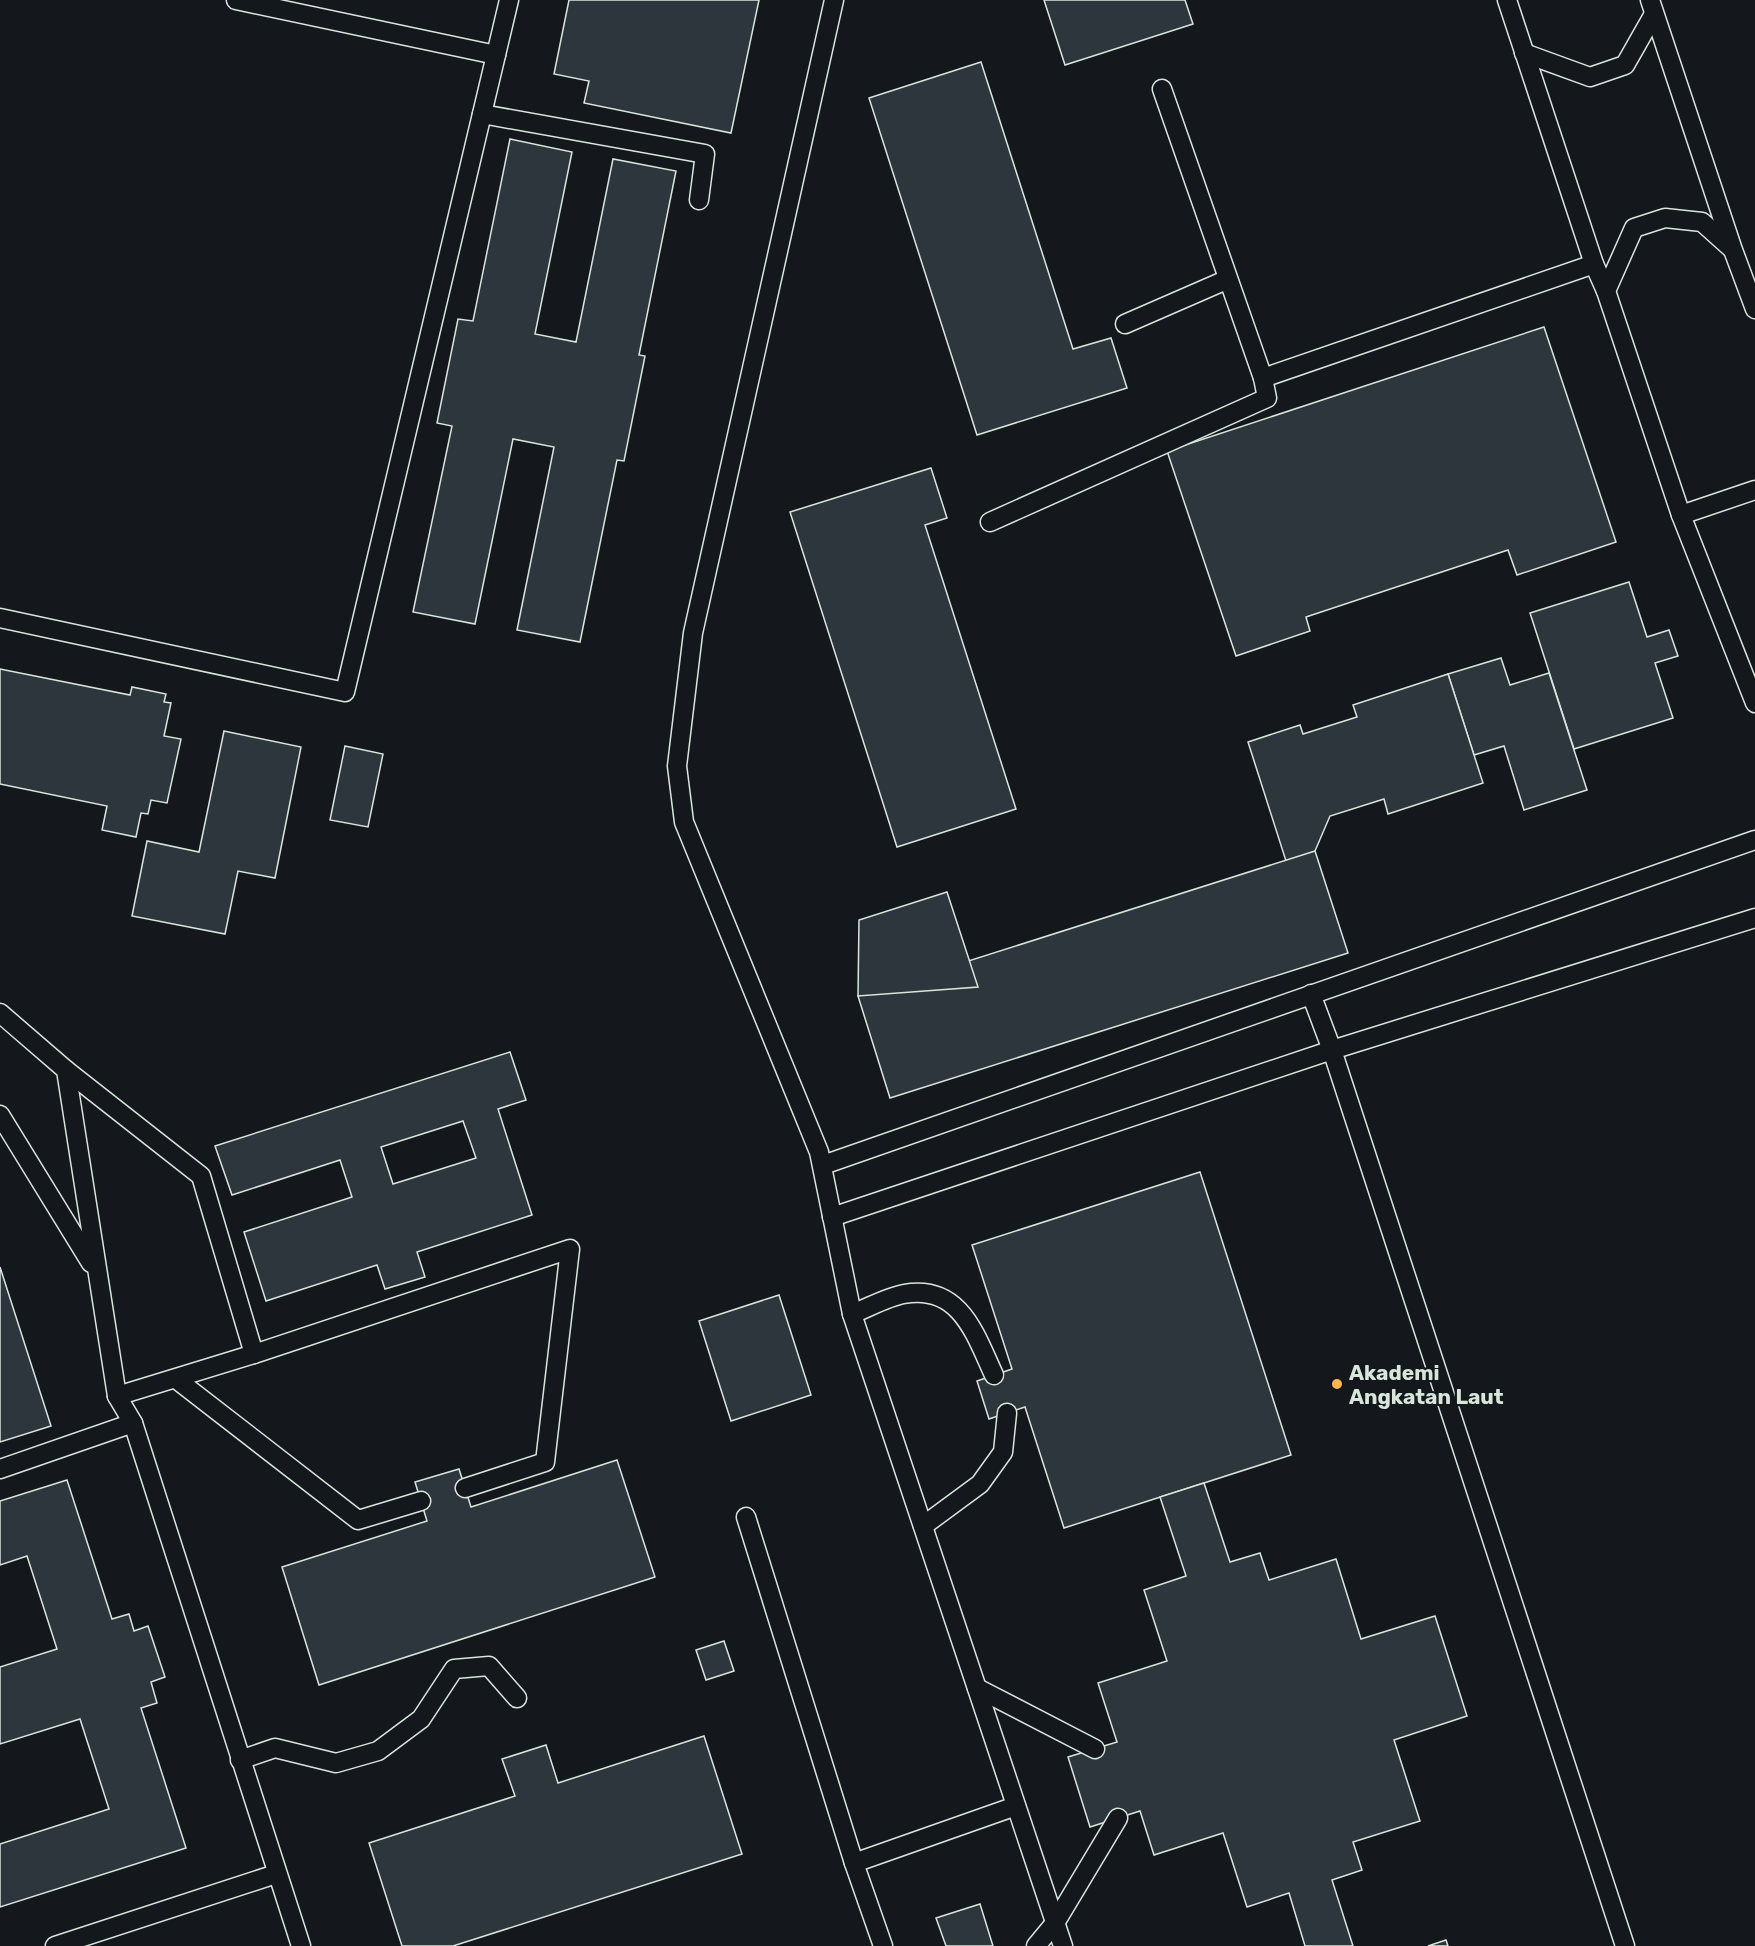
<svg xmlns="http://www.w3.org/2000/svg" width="1755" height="1946" font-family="Rubik,sans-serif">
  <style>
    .building { fill: #2c363c; stroke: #d8e6dc; stroke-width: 1.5; fill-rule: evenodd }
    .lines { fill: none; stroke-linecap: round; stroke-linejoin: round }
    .service-casing { stroke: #d8e6dc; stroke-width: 21 }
    .service { stroke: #14181c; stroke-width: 18 }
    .poi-dot { fill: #ffb74d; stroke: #14181c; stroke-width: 2 }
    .labels { text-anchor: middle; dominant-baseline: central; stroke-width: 4.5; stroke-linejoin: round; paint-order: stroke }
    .poi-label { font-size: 21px; font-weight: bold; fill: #d8e6dc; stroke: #14181c; text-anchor: start }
  </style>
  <rect width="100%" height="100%" fill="#14181c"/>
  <!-- building -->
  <g class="building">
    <polygon points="569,0 759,0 731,133 584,103 589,81 554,74"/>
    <polygon points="1044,0 1185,0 1193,24 1065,65"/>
    <polygon points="981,62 1073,349 1111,338 1127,388 977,435 869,98"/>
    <polygon points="510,139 572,152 535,334 576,342 613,159 676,171 639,355 645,356 624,461 617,460 580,642 517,630 554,447 513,439 475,624 413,612 452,426 437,423 458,319 473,321"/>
    <polygon points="1544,327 1616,542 1517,575 1508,550 1306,617 1310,631 1236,656 1167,451"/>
    <polygon points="931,468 947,518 925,525 1016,809 897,847 790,512"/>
    <polygon points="1629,582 1647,637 1669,630 1678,656 1655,663 1673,718 1574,749 1530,613"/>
    <polygon points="1501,658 1510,685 1549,673 1587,790 1524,810 1504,746 1474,755 1448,674"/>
    <polygon points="0,669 130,695 132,687 166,694 164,702 171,703 164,736 181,739 167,803 151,800 148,814 141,813 136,837 102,830 107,806 0,784"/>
    <polygon points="1448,674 1483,783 1388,814 1384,799 1330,816 1315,851 1294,886 1248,742 1300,725 1303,734 1357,717 1353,705"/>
    <polygon points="224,731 301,747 275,878 238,871 225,934 132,916 147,841 199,852"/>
    <polygon points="345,746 383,754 368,827 330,820"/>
    <polygon points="1315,851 1348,953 890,1098 858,996"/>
    <polygon points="947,892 978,987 858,996 859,920"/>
    <path d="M510,1052L526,1100L498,1109L532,1215L417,1252L425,1277L385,1289L377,1265L266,1301L244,1232L352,1197L340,1160L232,1195L215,1146ZM463,1121L476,1158L393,1184L381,1147Z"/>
    <polygon points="1200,1172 1291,1455 1064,1528 1025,1407 989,1419 977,1381 1012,1369 972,1245"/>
    <polygon points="0,1267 51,1426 0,1442"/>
    <polygon points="779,1295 811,1395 731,1421 699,1321"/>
    <polygon points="617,1460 655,1577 319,1685 282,1567 427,1521 415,1482 459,1469 471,1507"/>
    <polygon points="67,1480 112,1619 129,1614 134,1631 148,1626 165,1677 151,1682 157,1703 141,1708 186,1848 0,1907 0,1844 109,1809 80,1719 0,1744 0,1667 57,1649 27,1556 0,1565 0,1501"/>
    <polygon points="1204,1483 1230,1562 1260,1553 1269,1580 1336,1559 1361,1639 1435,1616 1467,1716 1394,1740 1420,1821 1353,1842 1362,1870 1332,1880 1353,1946 1305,1946 1289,1893 1247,1907 1223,1833 1154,1855 1140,1811 1090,1827 1068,1757 1117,1742 1098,1683 1167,1661 1144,1590 1186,1576 1160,1497"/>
    <polygon points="724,1641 734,1671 706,1680 696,1650"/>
    <polygon points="704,1736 742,1854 453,1946 402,1946 369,1843 515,1796 502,1759 546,1745 558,1783"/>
    <polygon points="980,1904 993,1946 946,1946 936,1918"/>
    <polygon points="1446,1940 1448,1946 1428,1946"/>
  </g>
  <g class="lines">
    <defs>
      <g id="service">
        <polyline points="236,0 496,55"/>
        <polyline points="834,0 693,633 677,766 684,822 819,1152 852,1314 1063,1946"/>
        <polyline points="1507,0 1594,264 1606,291 1681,515 1755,703"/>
        <polyline points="1650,0 1733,250 1755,309"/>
        <polyline points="1524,53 1590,77 1625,65 1654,14"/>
        <polyline points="482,114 705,154 699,200"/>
        <polyline points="1606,291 1634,228 1665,218 1702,222 1731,248"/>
        <polyline points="1125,324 1226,280"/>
        <polyline points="1263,378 1594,264"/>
        <polyline points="1681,515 1755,490"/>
        <polyline points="990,522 1267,398 1263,378 1162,89"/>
        <polyline points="0,618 345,692 509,0"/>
        <polyline points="1311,994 1332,1050 1625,1946"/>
        <polyline points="0,1013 66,1070 117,1396 133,1423 301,1946"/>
        <polyline points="66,1070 201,1176 254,1354"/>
        <polyline points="0,1115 91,1263"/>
        <polyline points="823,1165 1755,840"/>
        <polyline points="832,1217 1332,1050 1755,918"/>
        <path d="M852,1314C868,1308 887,1297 904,1294C960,1284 975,1334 994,1375"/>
        <polyline points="176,1379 358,1520 421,1501"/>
        <polyline points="117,1396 254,1354 570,1249 545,1462 465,1488"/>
        <polyline points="0,1469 133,1423"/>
        <polyline points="746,1517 854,1863"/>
        <polyline points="923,1526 980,1484 1003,1452 1007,1413"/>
        <polyline points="977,1688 1095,1749"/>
        <polyline points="240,1760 275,1748 336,1763 378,1751 421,1719 454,1669 489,1666 517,1698"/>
        <polyline points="55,1946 276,1874"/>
        <polyline points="883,1946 854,1863 1016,1806"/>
        <polyline points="1036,1946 1055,1923 1118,1818"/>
      </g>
    </defs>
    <!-- service casing -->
    <use href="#service" class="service-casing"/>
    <!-- service -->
    <use href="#service" class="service"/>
  </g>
  <!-- markers -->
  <circle class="poi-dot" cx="1337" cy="1384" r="6"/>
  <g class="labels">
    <!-- poi labels -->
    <g class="poi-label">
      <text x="1349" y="1372">Akademi<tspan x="1349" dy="24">Angkatan Laut</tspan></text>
    </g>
  </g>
</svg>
